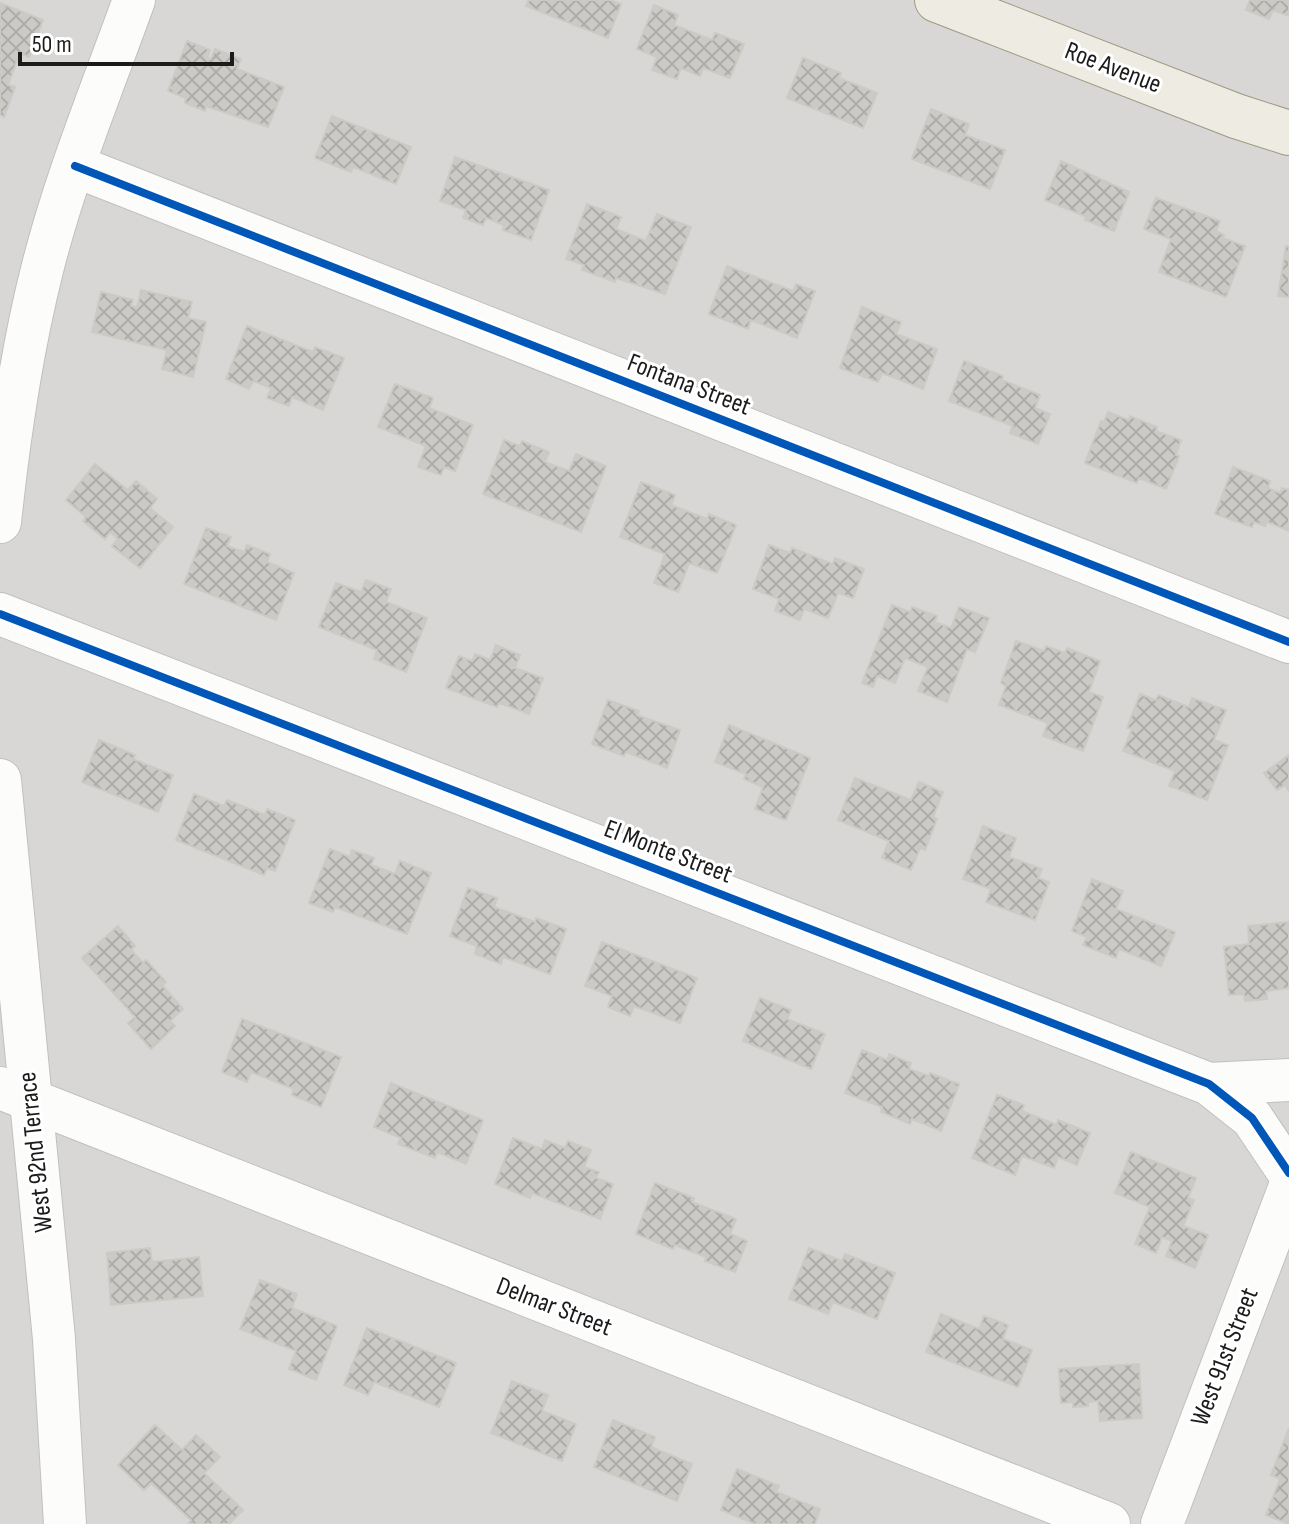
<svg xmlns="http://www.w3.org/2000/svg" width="1289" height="1524" font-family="'Sofia Sans Condensed',sans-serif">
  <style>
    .residential { fill: #d8d7d5 }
    .building { fill: url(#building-cross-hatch); stroke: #cccac5; stroke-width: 2 }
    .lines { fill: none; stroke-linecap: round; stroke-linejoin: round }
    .minor-casing { stroke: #c0c0be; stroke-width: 44 }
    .major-casing { stroke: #9d9982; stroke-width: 46 }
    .minor { stroke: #fcfcfb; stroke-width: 42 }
    .major { stroke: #eeebe3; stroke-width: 44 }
    .cycleway-casing { stroke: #fff; stroke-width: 13 }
    .cycleway { stroke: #0057b8; stroke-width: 8 }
    .labels { text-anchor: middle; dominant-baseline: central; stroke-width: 6; stroke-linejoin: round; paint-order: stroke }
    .street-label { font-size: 26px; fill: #1b1b1b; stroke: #fff }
  </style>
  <defs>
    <pattern id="building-cross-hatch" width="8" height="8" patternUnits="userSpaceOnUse" patternTransform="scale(2)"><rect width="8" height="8" fill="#cccac6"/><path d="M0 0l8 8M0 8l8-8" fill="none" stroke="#afadaa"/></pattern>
  </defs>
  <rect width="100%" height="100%" fill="#e9e8e3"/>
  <!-- residential -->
  <rect class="residential" x="0" y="0" width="1289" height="1524"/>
  <!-- building -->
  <g class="building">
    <polygon points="529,0 610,0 621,4 608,38 526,6"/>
    <polygon points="1250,0 1289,0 1289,16 1273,10 1269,19 1246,10"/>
    <polygon points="0,3 43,20 29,57 20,53 8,85 15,87 4,117 0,115"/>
    <polygon points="654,5 678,15 674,25 712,40 715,33 744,44 730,78 703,68 700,76 681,68 677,79 652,70 657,57 637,49"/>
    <polygon points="187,41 210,50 207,58 211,59 215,49 241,59 237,69 284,87 268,127 206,106 205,111 185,103 186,98 168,91"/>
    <polygon points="803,58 841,73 839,78 877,93 863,128 787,98"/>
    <polygon points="931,109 969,124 965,135 1005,150 990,189 912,159"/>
    <polygon points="332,116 411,147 396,184 353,167 351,172 315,158"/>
    <polygon points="455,157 549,190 531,240 503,230 504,225 486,218 483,225 463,218 466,210 440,201"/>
    <polygon points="1061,161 1129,192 1114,231 1085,220 1087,217 1045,200"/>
    <polygon points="1156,198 1220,221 1216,231 1224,235 1223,238 1245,246 1226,297 1159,272 1171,239 1144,229"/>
    <polygon points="587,204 621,217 616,229 646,241 657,214 691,227 665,294 616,278 615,282 582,270 584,265 566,259"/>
    <polygon points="1286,246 1289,247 1289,297 1278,296"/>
    <polygon points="727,266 793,291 796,284 815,291 797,338 751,320 748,329 709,314"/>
    <polygon points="141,290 192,302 188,318 206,322 193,377 162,369 167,350 92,332 101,292 133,300 131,306 137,307"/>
    <polygon points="862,307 901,322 896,334 937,349 923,389 882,373 878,382 840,368"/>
    <polygon points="247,326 313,352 315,347 344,358 323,410 292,397 289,406 267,398 271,388 253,381 249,389 226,379"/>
    <polygon points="964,361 1003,376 1002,380 1040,395 1035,408 1050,414 1038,444 1010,433 1013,426 949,401"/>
    <polygon points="395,384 433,398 429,408 473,425 455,471 444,467 441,475 418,467 426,446 378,427"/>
    <polygon points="1108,412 1129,420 1130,416 1157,427 1156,431 1181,440 1176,455 1179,456 1166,489 1139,478 1137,483 1085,463 1101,421 1104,422"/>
    <polygon points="504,440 520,446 522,441 549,452 545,462 569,471 576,454 606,466 581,532 483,494"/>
    <polygon points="95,464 128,490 136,481 157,499 150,508 173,527 140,568 112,546 118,539 110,532 105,539 83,521 86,517 66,500"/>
    <polygon points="1233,467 1270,481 1268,488 1280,493 1282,488 1289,490 1289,531 1267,522 1265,526 1254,522 1252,527 1215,514"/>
    <polygon points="641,482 675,495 671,505 707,519 709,514 736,525 717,573 689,563 678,592 654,583 665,554 620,537"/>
    <polygon points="206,528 231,537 227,546 244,552 247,545 270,554 267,562 294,573 276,620 184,584"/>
    <polygon points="769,545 790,553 792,548 833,564 835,558 864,569 853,598 838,593 828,618 804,609 800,620 775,611 779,599 753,589"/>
    <polygon points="366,580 391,589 386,602 427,618 406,672 374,659 377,650 319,627 336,583 361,592"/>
    <polygon points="892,605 910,612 912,607 937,616 935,622 951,628 959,607 989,618 975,652 967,649 947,702 918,691 928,667 905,658 895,683 877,676 873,687 862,683"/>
    <polygon points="1016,641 1044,651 1046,646 1065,653 1067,648 1100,661 1089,692 1103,697 1083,751 1043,736 1048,723 999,705 1006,686 1001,683"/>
    <polygon points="496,645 520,655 515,668 543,678 529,714 499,703 497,707 446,688 459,656 472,661 475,654 490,660"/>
    <polygon points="1140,694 1156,700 1158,695 1189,707 1192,698 1226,710 1214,740 1228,745 1207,800 1169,786 1175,771 1123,751 1132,729 1127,728"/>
    <polygon points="608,700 639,711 637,715 680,730 667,768 626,752 624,756 592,744"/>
    <polygon points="729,725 810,758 786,820 755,809 763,787 744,779 746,774 715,762"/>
    <polygon points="99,740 135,755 133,759 173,775 158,812 82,782"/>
    <polygon points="1289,755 1289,791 1285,785 1277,790 1264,773"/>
    <polygon points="855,778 911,800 919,782 943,792 933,817 937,819 925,850 920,848 911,870 882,858 889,841 838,820"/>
    <polygon points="194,794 224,806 227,800 265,815 267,809 295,820 275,871 267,868 264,875 176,840"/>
    <polygon points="983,826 1016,838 1009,857 1042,869 1038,878 1049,882 1035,920 986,902 991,889 963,879"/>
    <polygon points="330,849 350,857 352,850 374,858 371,865 395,874 400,861 431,873 407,934 335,907 333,912 309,903"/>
    <polygon points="1092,879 1123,891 1116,909 1175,932 1161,966 1119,949 1116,958 1083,945 1087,937 1072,931"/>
    <polygon points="468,888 497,898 494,907 535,922 536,918 566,929 550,974 503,957 501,964 475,954 477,946 450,936"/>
    <polygon points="1289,922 1289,988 1266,991 1267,999 1245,1001 1244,994 1229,995 1224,947 1249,944 1248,926"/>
    <polygon points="118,926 135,946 131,950 143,963 146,960 166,982 162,985 183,1009 170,1021 175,1026 151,1049 128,1023 135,1017 82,958"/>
    <polygon points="602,942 697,978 680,1023 634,1006 630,1016 608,1007 612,996 585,986"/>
    <polygon points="760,998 791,1010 787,1019 825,1034 811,1069 743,1041"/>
    <polygon points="242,1019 341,1057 321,1107 292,1095 294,1089 251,1072 247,1082 222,1072"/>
    <polygon points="862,1050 887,1060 889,1054 911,1063 909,1069 929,1076 930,1073 959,1084 941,1131 912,1119 910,1124 881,1112 882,1107 845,1093"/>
    <polygon points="391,1083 483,1120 466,1164 437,1152 435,1158 398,1144 401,1138 374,1127"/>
    <polygon points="997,1095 1024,1105 1022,1111 1057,1125 1058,1120 1090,1133 1077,1165 1058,1157 1054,1168 1022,1156 1015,1175 972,1158"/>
    <polygon points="513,1138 542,1149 545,1140 565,1148 568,1141 591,1150 584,1167 599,1172 596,1178 613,1184 600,1219 532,1193 530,1198 495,1184"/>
    <polygon points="1131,1152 1196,1178 1188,1198 1194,1200 1183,1226 1208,1235 1195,1268 1166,1256 1172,1241 1162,1237 1156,1253 1135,1244 1150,1207 1115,1193"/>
    <polygon points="655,1183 694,1198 692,1202 736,1219 730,1234 747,1241 735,1272 705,1261 706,1257 675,1245 673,1249 636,1234"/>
    <polygon points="150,1248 152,1262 199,1257 203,1296 111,1305 107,1253"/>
    <polygon points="809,1248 842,1261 845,1254 895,1273 877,1319 833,1302 828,1314 789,1299"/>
    <polygon points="260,1280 297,1294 292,1308 337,1326 316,1380 289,1369 296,1351 240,1329"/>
    <polygon points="941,1314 979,1329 984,1316 1008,1325 1003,1339 1032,1350 1018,1387 926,1352"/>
    <polygon points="367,1328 456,1363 439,1407 374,1382 368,1395 344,1385"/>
    <polygon points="1139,1364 1142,1418 1100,1421 1098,1401 1088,1402 1088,1406 1073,1407 1073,1402 1061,1403 1059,1369"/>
    <polygon points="512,1381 548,1395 542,1411 576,1424 562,1461 491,1433"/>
    <polygon points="613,1420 655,1437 651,1447 692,1464 677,1501 594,1467"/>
    <polygon points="155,1425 182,1450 196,1435 220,1457 204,1473 243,1510 229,1524 188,1524 191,1520 151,1483 144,1490 118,1465"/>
    <polygon points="1289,1428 1289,1524 1266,1515 1280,1479 1271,1475"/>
    <polygon points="737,1469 779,1486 776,1492 820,1509 815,1524 755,1524 721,1510"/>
  </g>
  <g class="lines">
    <defs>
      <g id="minor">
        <polyline points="75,166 1289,642"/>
        <path d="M0,522C9,437 21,353 42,270C65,178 102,89 134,0"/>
        <polyline points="0,614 1209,1084 1252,1118 1289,1173"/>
        <polyline points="0,780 54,1339 65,1524"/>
        <polyline points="1209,1084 1289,1080"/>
        <polyline points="0,1088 1109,1524"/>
        <polyline points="1162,1524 1289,1189"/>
      </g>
      <polyline id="major" points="937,0 1236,116 1289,133"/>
    </defs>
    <!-- minor casing -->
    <use href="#minor" class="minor-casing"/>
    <!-- major casing -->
    <use href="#major" class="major-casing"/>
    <!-- minor -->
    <use href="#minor" class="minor"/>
    <!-- major -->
    <use href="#major" class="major"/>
    <defs>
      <g id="cycleway">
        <polyline points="75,166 1289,642"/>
        <polyline points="0,614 1209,1084 1252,1118 1289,1173"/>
      </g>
    </defs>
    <!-- cycleway casing -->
    <use href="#cycleway" class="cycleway-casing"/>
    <!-- cycleway -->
    <use href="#cycleway" class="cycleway"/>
  </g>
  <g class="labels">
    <!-- street labels -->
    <g class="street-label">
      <text transform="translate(1113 68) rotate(21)">Roe Avenue</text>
      <text transform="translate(689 385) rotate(21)">Fontana Street</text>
      <text transform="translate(668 852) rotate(21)">El Monte Street</text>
      <text transform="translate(36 1152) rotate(-96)">West 92nd Terrace</text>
      <text transform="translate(554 1307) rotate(21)">Delmar Street</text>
      <text transform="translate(1225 1357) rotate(-69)">West 91st Street</text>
    </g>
  </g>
  <!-- scale -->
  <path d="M20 52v12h212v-12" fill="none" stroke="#1b1b1b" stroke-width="4"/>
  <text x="32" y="52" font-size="24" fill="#1b1b1b" stroke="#ffffff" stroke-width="6" paint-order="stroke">50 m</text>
</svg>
